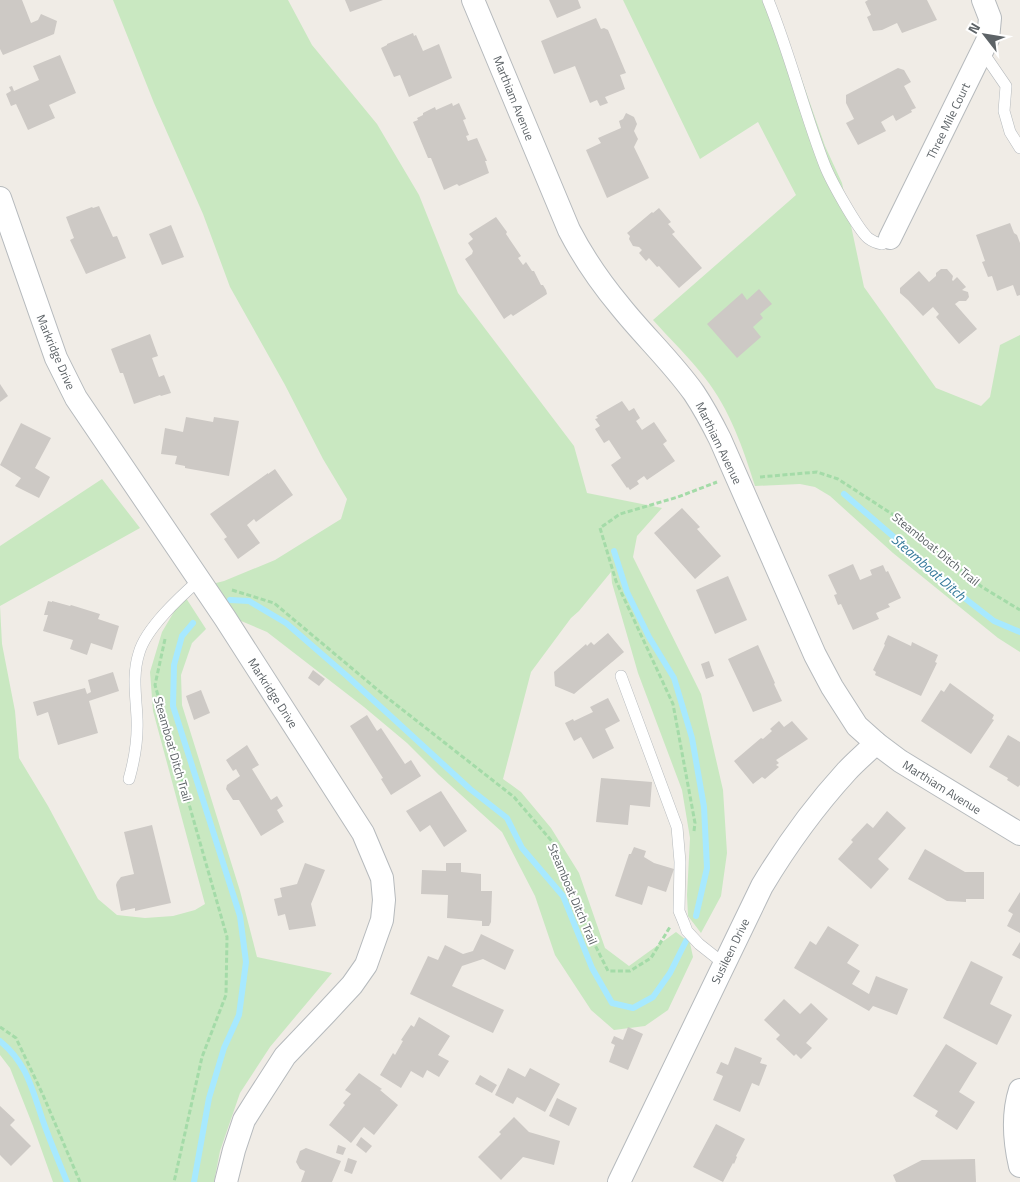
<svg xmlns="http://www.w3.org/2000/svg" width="1020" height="1182" font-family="'Titillium Web',sans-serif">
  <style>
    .green { fill: #c9e8c1 }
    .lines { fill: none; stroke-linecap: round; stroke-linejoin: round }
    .stream { stroke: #a7e9ff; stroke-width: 6 }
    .building { fill: #cdc9c5 }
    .service-casing { stroke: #b6babd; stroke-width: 12 }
    .minor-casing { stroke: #b6babd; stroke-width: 24 }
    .path { stroke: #a4dba8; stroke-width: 3; stroke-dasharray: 5 2.5; stroke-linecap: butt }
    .service { stroke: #fff; stroke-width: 11 }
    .minor { stroke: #fff; stroke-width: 22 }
    .labels { text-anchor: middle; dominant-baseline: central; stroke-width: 4; stroke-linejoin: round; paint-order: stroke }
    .street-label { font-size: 12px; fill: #5d6367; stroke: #fff }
    .water-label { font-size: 14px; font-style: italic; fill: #367a9b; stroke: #fff }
  </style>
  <rect width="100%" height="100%" fill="#f0ece6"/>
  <!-- green -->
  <g class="green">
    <polygon points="113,0 288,0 312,45 377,124 419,195 458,293 574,446 587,493 662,508 637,536 633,557 701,694 723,790 727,853 721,896 701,933 688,916 687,895 690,838 682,790 638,673 612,583 611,572 579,611 571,618 531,672 503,779 521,792 551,828 579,873 605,948 629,966 676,932 690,943 693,957 668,1010 645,1026 614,1030 591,1010 555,955 535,896 502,832 439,775 407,743 364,707 267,632 234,618 212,584 224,581 275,560 341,519 347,499 323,459 285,385 230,287 203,214 154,103"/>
    <path d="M623,0H774L825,146L842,183L864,287L936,388L981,406L990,397L1000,345L1020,335V652L998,638L893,553L830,496L815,487L800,484L755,486C743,448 730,410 705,378C689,357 670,339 653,320L796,195L758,122L700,159Z"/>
    <polygon points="102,479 140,528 0,606 2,644 15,711 19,758 48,806 98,899 117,915 145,918 173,916 195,910 205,904 153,711 150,672 162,632 184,595 206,629 192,643 181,675 182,705 240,891 257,957 332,973 270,1047 240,1093 220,1151 214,1182 53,1182 33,1126 10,1068 0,1055 0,546"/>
  </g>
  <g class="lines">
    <!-- stream -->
    <g class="stream">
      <polyline points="844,494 967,600 994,621 1020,632"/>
      <polyline points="614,551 627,592 649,637 674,678 692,738 704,807 707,868 696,916"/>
      <polyline points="230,600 249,601 286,623 347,676 470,789 507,818 522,848 563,896 592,968 612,1003 633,1008 653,997 670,973 686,941"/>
      <polyline points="193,623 182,636 174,665 173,706 240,916 246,962 239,1015 224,1048 209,1098 194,1182"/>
      <path d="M0,1041C27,1063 32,1089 43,1121C50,1141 59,1162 67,1182"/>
    </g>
  </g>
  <!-- building -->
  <g class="building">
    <polygon points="0,0 22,0 31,23 38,20 41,14 57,21 54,34 3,55 0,49"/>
    <polygon points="345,0 383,0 350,12"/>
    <polygon points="549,0 578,0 581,8 557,18"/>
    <polygon points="868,0 927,0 937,20 902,33 897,23 882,30 873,31 867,17 871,15 865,2"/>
    <polygon points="596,18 601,29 604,28 608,30 626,73 620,75 625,89 605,97 608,103 600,106 597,100 590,103 575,66 554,74 541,41"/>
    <polygon points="413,33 414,36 416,35 423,51 439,44 452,78 409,97 400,75 394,77 381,48 387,45 387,44"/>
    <polygon points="60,55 76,93 49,105 55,118 28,130 16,104 11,106 6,94 11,91 9,87 12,86 14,91 39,80 33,66"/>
    <polygon points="898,68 904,70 911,82 904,86 916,108 911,110 912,112 896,121 893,115 881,122 886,131 858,145 846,123 854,119 846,103 846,95"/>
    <polygon points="452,103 453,106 459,103 466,119 463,120 469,135 466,136 468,141 477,138 487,161 485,161 489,173 459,186 457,184 444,190 431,158 428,158 413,122 418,120 417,118 423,115 423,113 435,107 436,110"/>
    <polygon points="626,113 634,117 637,124 634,131 638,139 634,147 649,178 607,198 586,150 601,143 598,138 621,128 619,121 623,119"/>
    <polygon points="99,206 113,237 117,236 126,258 86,274 70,240 74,238 66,217 92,207 93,208"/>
    <polygon points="659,208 671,222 668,224 675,232 672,234 702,268 679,288 659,266 657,267 649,258 646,261 639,253 642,250 639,247 633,246 629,239 630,236 627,233 652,212 653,213"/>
    <polygon points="496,217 507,232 506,234 521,256 518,258 523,265 526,262 532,271 534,271 541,285 543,285 546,290 547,294 513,316 511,314 504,319 465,259 472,254 473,251 468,243 473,239 469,234"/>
    <polygon points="1010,223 1014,233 1017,235 1020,243 1020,295 1017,296 1013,285 997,291 992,276 988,277 982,262 985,261 976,235"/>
    <polygon points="171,225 184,257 162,265 149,234"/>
    <polygon points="941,269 947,269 953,276 952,280 953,281 957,277 966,287 962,290 968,292 969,297 966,301 959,301 955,304 977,329 959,344 936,317 939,314 933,307 923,316 908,300 900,293 900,288 919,271 929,282 936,276 936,273"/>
    <polygon points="759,289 772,304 760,314 763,318 753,327 761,337 737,358 707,324 742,293 747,300"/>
    <polygon points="150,334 158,356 152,358 159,377 164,375 171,393 161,396 160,395 134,404 123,373 120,373 111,349"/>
    <polygon points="0,384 8,396 0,402"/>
    <polygon points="622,401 629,411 634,408 640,418 636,421 642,430 654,422 667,441 663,444 675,461 647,480 644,476 637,481 639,484 630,490 628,487 627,488 611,465 621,458 609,440 604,443 595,429 600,426 595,419 598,418 596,416"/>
    <polygon points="186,417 213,422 214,417 239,421 229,476 185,468 185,466 175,464 177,456 161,454 165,428 183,432"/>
    <polygon points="21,423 51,438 35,468 50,477 39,498 15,486 21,478 0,465"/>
    <polygon points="275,469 293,495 256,522 254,519 247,525 260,543 238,559 224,539 227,537 210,514 268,473 268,474"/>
    <polygon points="682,508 700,527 697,529 721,556 695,579 654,533"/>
    <polygon points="853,564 860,580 872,575 870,570 883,565 886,572 888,571 901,598 888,604 890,607 876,613 879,619 853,630 841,604 838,605 834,595 837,594 828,575"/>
    <polygon points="728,576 747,620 715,634 696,590"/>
    <polygon points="48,601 52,602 52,601 70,606 71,605 100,614 98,619 119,626 112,650 91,643 87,655 70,649 73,640 43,631 48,615 44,615"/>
    <polygon points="608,633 624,652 574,694 555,686 554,672 586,644 587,646 591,642 594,645"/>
    <polygon points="888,635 911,646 912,642 938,655 935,662 937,663 921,696 875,675 876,672 873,670 885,645 884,644"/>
    <polygon points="758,645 775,683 774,684 782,701 753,712 728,659"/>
    <polygon points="709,661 714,676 706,679 701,664"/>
    <polygon points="313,670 325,679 319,686 308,678"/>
    <polygon points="113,672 119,691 89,701 98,733 58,745 48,712 37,716 33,702 85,688 87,694 91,692 88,680"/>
    <polygon points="950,683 994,715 992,719 994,720 971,754 921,721 941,690 944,692"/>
    <polygon points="201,690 210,713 194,720 186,696"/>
    <polygon points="608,698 620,721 605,729 614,748 593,759 581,737 574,741 565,723 573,719 574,721 593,712 590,707"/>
    <polygon points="367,715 377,731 381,728 405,764 411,760 421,776 391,795 381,779 383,778 350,726"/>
    <polygon points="779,721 784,727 792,721 808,739 776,760 779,763 776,765 779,767 765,779 762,777 753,784 734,761 761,738 763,739 772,731 770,729"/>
    <polygon points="1008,735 1020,742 1020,785 1018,787 1007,780 1008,778 989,767"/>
    <polygon points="247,745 259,765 252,769 271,800 277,796 283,806 277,810 284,822 261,836 239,800 233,800 226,789 227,785 240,776 236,769 233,771 226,760"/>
    <polygon points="601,778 652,782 650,807 630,805 628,825 596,822"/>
    <polygon points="441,791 467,831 444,847 430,825 420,832 406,811"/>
    <polygon points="887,811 906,828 878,859 889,869 871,889 838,859 853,842 851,840 867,823 873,828"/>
    <polygon points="152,825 171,903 135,911 135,908 121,911 116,885 117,882 121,877 134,874 124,832"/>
    <polygon points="634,847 646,851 644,857 654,863 674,869 666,892 648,886 642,905 615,896 629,854 631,854"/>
    <polygon points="925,849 965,872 984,872 984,899 966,899 966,902 947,901 908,879"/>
    <polygon points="305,863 325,870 311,904 316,926 289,930 285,914 278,916 274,899 282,897 280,888 297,884"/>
    <polygon points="446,863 461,863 461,872 481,874 481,891 492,891 491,922 489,926 482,926 482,921 447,918 448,895 421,894 422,870 446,871"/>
    <polygon points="1020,892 1020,933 1007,926 1013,914 1008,911"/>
    <polygon points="828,926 859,945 847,963 860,971 852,984 869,994 876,976 908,989 897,1015 873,1006 869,1011 794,968 810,941 816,945"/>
    <polygon points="481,934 514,950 505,970 483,959 462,966 452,986 504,1010 493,1033 410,994 428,956 438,960 445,945 463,954 473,951"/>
    <polygon points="1020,942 1020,959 1012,955"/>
    <polygon points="971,961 1003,977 990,1004 1012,1015 997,1045 943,1018"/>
    <polygon points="784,999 800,1014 811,1003 828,1019 806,1043 812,1048 801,1059 796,1054 794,1056 776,1039 780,1035 764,1020"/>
    <polygon points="419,1017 450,1036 438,1055 449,1061 439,1077 427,1070 423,1078 411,1071 401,1088 380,1075 393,1053 395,1055 403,1041 401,1040 411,1025 414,1027"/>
    <polygon points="628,1027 643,1034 628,1070 609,1062 615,1045 611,1043 614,1036 623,1040"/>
    <polygon points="946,1044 977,1063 959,1092 975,1102 957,1130 935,1116 938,1111 913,1096"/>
    <polygon points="735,1047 762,1058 760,1063 767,1065 759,1086 752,1083 740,1112 713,1100 723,1076 716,1073 721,1062 728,1065"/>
    <polygon points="508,1068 525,1077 530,1068 560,1084 545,1112 517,1097 513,1104 495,1095"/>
    <polygon points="359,1073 382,1089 380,1090 398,1105 374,1135 364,1127 351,1143 329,1125 345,1105 343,1103 351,1094 345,1090"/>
    <polygon points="480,1075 497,1085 492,1093 475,1084"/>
    <polygon points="557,1098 577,1108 569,1126 549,1116"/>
    <polygon points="0,1106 15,1120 10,1125 31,1146 11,1166 0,1155"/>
    <polygon points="514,1117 529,1132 560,1141 554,1165 523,1157 501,1180 478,1157 501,1134 499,1132"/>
    <polygon points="716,1124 745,1139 736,1156 737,1157 734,1164 733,1163 723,1182 693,1167"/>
    <polygon points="361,1137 372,1146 366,1153 356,1145"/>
    <polygon points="338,1145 346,1148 343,1155 336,1153"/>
    <polygon points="306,1148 341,1161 332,1182 301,1182 305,1171 300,1169 296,1162 300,1151"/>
    <polygon points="348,1158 357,1161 352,1174 344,1171"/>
    <polygon points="975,1159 976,1182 896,1182 893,1175 922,1160"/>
  </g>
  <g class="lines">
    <defs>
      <g id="service">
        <path d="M768,0C790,54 804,112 825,166C831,181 857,228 868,238C873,242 876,243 882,244L890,238"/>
        <polyline points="982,51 1006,86 1004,111 1010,132 1020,148"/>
        <polyline points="621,676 677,827 680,862 679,911 684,923 687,931 699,944 723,963"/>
        <path d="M129,779C135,758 138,739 137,718C136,696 132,675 139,653C146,628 180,597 199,580"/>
      </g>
      <g id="minor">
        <path d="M473,0L569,230C583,257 600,282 620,306C643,335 672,362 694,393C704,408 712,423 720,439L815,655L832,687L857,726L876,743L900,761L1020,834"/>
        <polyline points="0,198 56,358 76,398 225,618 363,833 382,878 384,900 382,920 366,965 352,985 326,1013 285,1056 256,1101 244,1120 234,1150 226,1182"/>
        <polyline points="890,238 988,39 990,18 983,0"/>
        <path d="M1020,1090C1012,1115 1014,1140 1020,1166"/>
        <path d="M619,1182L762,886C786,846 814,807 846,772C855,762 866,753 876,743"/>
      </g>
    </defs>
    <!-- service casing -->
    <use href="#service" class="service-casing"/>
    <!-- minor casing -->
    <use href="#minor" class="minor-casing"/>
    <!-- path -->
    <g class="path">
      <polyline points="760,477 817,472 838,479 909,525 936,550 982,587 1020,610"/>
      <polyline points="232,590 274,603 385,696 514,797 555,845 585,925 608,971 630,971 651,958 670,927"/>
      <polyline points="165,639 155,685 227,937 226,995 202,1057 174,1182"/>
      <polyline points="694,831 695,823 673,704 616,581 600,528 620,514 678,497 717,482"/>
      <polyline points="0,1027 16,1038 43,1095 80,1182"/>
    </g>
    <!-- service -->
    <use href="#service" class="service"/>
    <!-- minor -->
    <use href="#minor" class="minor"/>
  </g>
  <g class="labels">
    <!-- street labels -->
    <g class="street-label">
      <text transform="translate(514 98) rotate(68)">Marthiam Avenue</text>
      <text transform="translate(948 121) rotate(-64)">Three Mile Court</text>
      <text transform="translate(56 352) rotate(67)">Markridge Drive</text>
      <text transform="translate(719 443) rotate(64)">Marthiam Avenue</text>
      <text transform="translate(936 549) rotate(39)">Steamboat Ditch Trail</text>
      <text transform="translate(273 693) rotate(57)">Markridge Drive</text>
      <text transform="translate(173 749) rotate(74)">Steamboat Ditch Trail</text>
      <text transform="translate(942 787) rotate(32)">Marthiam Avenue</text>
      <text transform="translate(573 894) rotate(67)">Steamboat Ditch Trail</text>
      <text transform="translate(730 951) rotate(-64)">Susileen Drive</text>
    </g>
    <!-- water labels -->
    <g class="water-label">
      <text transform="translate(929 567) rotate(41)">Steamboat Ditch</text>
    </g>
  </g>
  <!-- north arrow -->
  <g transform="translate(985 35) rotate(301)" stroke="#ffffff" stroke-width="4" paint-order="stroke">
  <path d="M0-4L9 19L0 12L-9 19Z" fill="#5d6367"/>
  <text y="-8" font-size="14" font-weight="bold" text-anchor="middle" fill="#5d6367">N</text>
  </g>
</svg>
